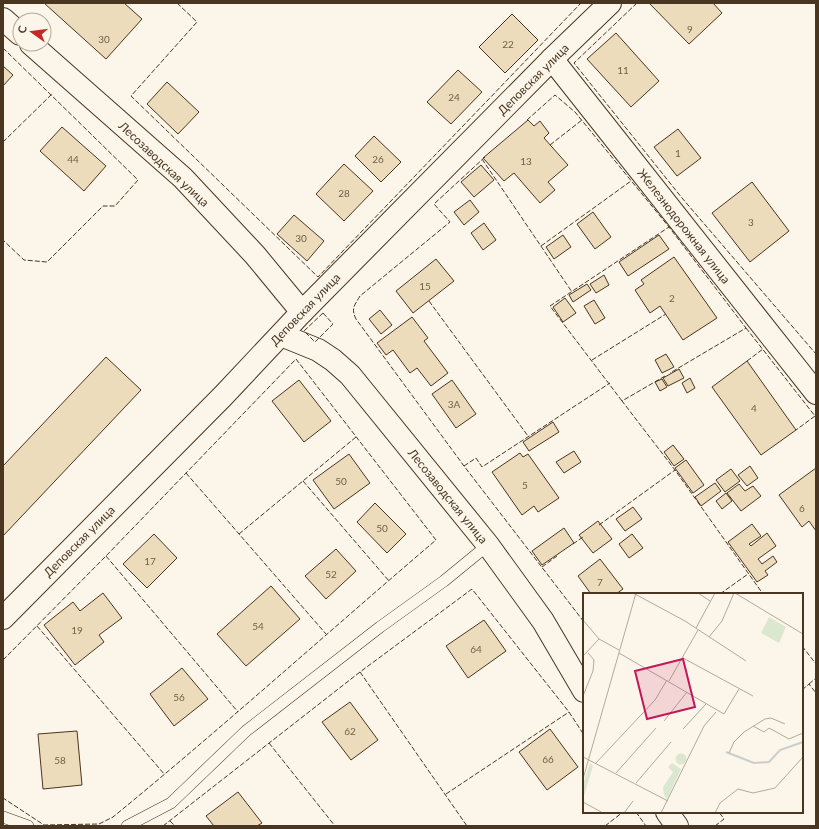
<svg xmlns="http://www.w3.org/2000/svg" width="819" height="829" font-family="Lato,sans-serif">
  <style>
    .building { fill: #ecdcbc; stroke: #4a3520 }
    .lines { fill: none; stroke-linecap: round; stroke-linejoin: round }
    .service-casing { stroke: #4a3520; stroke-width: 12 }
    .minor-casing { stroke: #4a3520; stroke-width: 24 }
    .service { stroke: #fbf6e9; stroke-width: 11 }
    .minor { stroke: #fbf6e9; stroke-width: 22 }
    .fence { stroke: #4a3520; stroke-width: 1; stroke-dasharray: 5 2; stroke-linecap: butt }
    .labels { text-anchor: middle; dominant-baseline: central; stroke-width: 3; stroke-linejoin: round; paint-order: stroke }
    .number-label { font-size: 10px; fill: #725f47 }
    .street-label { font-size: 12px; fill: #4a3520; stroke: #fbf6e9 }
    .inset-river { fill: none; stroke: #c9cecd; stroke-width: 2 }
    .inset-road { fill: none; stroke: #b4a999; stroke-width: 1 }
    .view { fill: #c2185b; fill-opacity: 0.15; stroke: #c2185b; stroke-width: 2 }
    .inset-edge { fill: none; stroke: #4a3520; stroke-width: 2 }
  </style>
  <rect width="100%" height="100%" fill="#fbf6e9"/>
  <!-- building -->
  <g class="building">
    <polygon points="44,3 124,3 142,19 106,59"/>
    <polygon points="649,3 713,3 722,13 689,44"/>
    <polygon points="512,14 538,40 505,73 479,47"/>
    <polygon points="616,33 659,81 631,107 587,59"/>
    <polygon points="3,66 13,75 3,86"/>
    <polygon points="458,70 482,92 451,124 427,102"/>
    <polygon points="167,82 199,112 178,134 147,104"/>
    <polygon points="528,120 534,126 540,121 549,133 544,138 568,165 548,182 555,190 540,203 514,173 504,181 483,158"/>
    <polygon points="62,127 106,166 84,191 40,151"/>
    <polygon points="678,129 701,158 677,176 654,147"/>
    <polygon points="374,136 401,162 381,182 355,156"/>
    <polygon points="344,164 373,191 344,221 316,194"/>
    <polygon points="481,165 494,180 474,197 461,182"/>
    <polygon points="752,182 789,231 750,262 712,213"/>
    <polygon points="470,200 479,212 464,225 454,212"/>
    <polygon points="593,212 611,237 595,249 577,224"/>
    <polygon points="294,215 324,241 307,261 277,234"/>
    <polygon points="484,223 496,240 483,250 471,233"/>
    <polygon points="563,235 571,247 554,259 546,247"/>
    <polygon points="659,235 669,249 628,276 619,262"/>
    <polygon points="674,257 717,318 683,340 660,306 650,313 635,290 644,284 641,280"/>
    <polygon points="436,259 454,281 413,313 396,291"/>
    <polygon points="604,275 609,285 596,293 590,284"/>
    <polygon points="587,284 591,290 573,302 569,295"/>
    <polygon points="565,298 576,313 563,322 553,307"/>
    <polygon points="594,300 605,318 595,324 584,306"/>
    <polygon points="380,310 392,325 381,334 369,319"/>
    <polygon points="412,317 428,338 424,341 448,373 431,386 417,368 410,373 393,350 386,355 377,343"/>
    <polygon points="666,354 674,367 662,373 655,360"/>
    <polygon points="106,357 141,390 3,536 3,466"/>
    <polygon points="747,361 796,430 761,455 712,387"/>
    <polygon points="679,369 684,378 668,386 663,378"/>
    <polygon points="690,378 695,388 687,393 682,383"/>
    <polygon points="662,379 667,387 660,391 655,382"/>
    <polygon points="299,380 331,421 304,442 272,401"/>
    <polygon points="452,380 476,414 456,428 432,394"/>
    <polygon points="553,422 559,432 529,451 523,442"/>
    <polygon points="673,445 684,459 674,466 664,452"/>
    <polygon points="574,451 581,462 564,473 556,462"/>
    <polygon points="520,453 523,457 528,454 559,498 538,512 534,506 522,515 492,472"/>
    <polygon points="349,454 370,483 334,509 313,480"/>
    <polygon points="686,460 704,485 693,493 675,468"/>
    <polygon points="750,466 758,478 747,486 738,475"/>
    <polygon points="816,468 816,531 809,521 802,527 779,495"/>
    <polygon points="731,469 740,481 725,492 716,480"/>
    <polygon points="715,483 721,491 701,506 695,497"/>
    <polygon points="739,484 745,491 753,486 761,496 741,511 727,493"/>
    <polygon points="726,493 732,501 722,509 716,501"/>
    <polygon points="375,503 406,534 387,553 357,522"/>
    <polygon points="633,507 642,519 625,531 616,519"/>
    <polygon points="598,521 612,539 593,553 579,535"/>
    <polygon points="752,524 761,536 749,544 751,546 767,533 776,546 758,559 762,564 773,556 777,562 765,571 768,575 757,582 728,542"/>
    <polygon points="564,528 574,543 542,565 532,551"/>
    <polygon points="154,534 177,558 147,588 123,564"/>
    <polygon points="632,534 643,548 629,558 619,544"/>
    <polygon points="336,549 356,571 326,599 305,576"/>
    <polygon points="600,559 623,589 616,594 591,594 578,576"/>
    <polygon points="271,586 300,619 246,666 217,634"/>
    <polygon points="103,593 122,618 99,635 104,642 75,665 44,625 73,602 80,611"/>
    <polygon points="484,620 506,651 468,678 446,646"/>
    <polygon points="182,668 208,699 174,726 150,694"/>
    <polygon points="350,702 378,740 351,760 322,722"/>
    <polygon points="550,729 578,767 547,790 519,752"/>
    <polygon points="77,731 82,785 43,789 38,734"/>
    <polygon points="238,792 262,823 257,826 214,826 206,816"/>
  </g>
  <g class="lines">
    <defs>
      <g id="service">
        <polyline points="3,817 28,826"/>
        <polyline points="127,826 171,803 246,731 380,627 444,581 488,545"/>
      </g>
      <g id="minor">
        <polyline points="3,19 20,34"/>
        <polyline points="31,44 183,178 255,255 302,312"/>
        <polyline points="552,59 816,393"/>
        <polyline points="281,335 318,350 333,360 350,375 488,545 543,621 584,691"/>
        <polyline points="3,618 223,396 302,312 552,59 610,3"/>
        <polyline points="667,812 677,826"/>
      </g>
    </defs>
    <!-- service casing -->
    <use href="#service" class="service-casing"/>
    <!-- minor casing -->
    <use href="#minor" class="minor-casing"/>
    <!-- service -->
    <use href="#service" class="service"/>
    <!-- minor -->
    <use href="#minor" class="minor"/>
    <!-- fence -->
    <g class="fence">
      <polyline points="177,3 197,22 131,96 318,277 581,3"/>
      <polyline points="637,3 574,63 682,198 816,354"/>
      <polyline points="3,48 138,180 115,206 103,206 47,262 24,260 3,240"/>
      <polyline points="527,120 555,95 575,112 669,227 746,328 670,373"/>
      <polyline points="3,142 52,94"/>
      <polyline points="550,145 582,120"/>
      <path d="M485,157L434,204L450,222L360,296C354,306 351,309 356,319L464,466L584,622"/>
      <polyline points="482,159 572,292"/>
      <polyline points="541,246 631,181"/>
      <polyline points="429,301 528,436"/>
      <polygon points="323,313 333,324 315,342 304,331"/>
      <polyline points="746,328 815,416 796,430"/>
      <polyline points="592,360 666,314"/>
      <polyline points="747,361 763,349"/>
      <polyline points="665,376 622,401 675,470 763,594"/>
      <polyline points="622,401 550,306 669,227"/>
      <polyline points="464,466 476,458 482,467 610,383"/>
      <polyline points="186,473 326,634"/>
      <polyline points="303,481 389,581"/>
      <polyline points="599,525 675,470"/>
      <polyline points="239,534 356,437"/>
      <polyline points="573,544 583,537"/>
      <polyline points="106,556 238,712"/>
      <polyline points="542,567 557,556"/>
      <polyline points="720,594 748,574"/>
      <polyline points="37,626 165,775"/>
      <polyline points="802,646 816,664"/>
      <path d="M3,660L106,556L296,359L436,540C328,632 223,727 113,817L99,824L44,825L3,798"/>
      <polyline points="360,672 467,826"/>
      <polyline points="809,684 816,678"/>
      <polyline points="802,690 809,684 816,693"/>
      <polyline points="269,743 335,826"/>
      <polyline points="446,794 569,712"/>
      <polyline points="636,812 646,826"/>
      <polyline points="170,821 175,826"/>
      <polyline points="163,826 360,672 472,589 569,712 584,735"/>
      <polyline points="605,826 623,812"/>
      <polyline points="715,826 724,819 719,812"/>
    </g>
  </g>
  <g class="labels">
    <!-- number labels -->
    <g class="number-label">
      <text x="690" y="29">9</text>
      <text x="104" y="39">30</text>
      <text x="508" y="44">22</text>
      <text x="623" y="70">11</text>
      <text x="454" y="97">24</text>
      <text x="678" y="153">1</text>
      <text x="73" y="159">44</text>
      <text x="378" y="159">26</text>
      <text x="526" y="161">13</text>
      <text x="344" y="193">28</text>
      <text x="751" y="222">3</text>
      <text x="301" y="238">30</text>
      <text x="425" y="286">15</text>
      <text x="672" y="298">2</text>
      <text x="454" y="404">3А</text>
      <text x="754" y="408">4</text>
      <text x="341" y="481">50</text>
      <text x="525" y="485">5</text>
      <text x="802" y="508">6</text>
      <text x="382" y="528">50</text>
      <text x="150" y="561">17</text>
      <text x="331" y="574">52</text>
      <text x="600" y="582">7</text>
      <text x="258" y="626">54</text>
      <text x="77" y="630">19</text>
      <text x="476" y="649">64</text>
      <text x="179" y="697">56</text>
      <text x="350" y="731">62</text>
      <text x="548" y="759">66</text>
      <text x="60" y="760">58</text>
    </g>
    <!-- street labels -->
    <g class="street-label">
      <text transform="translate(533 79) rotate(-45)">Деповская улица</text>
      <text transform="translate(164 164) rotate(43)">Лесозаводская улица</text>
      <text transform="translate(684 226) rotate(52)">Железнодорожная улица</text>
      <text transform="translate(305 309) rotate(-46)">Деповская улица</text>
      <text transform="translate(448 496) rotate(51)">Лесозаводская улица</text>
      <text transform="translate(79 541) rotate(-45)">Деповская улица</text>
    </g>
  </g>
  <!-- overview -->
  <g transform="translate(583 593)">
    <rect width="220" height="220" fill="#fbf6e9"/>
    <path d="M186,24L203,34L196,50L178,40ZM92.5 166a5.5 5.5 0 1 1 11 0a5.5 5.5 0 1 1-11 0ZM7,170L10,173L0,206V191ZM89,170L98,176L84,206L81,202L80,194L90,179L85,174Z" fill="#dce7d0"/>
    <path class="inset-river" d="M143,159L171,170L186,169L197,157L220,149"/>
    <path class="inset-road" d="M50,0L102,28L163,68M115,0L127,8M152,0L220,41M0,27L16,46L36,57M113,35L132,0M126,44L139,28L151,0M36,60L141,121L156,96M0,63L16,46M100,65L170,103M86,88L115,37M0,103L10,78L11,67L5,60M81,128L104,99M170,133L181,139L186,135L206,146L220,140M100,136L123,111M146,160L151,149L161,139L182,126L188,125L202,131M0,164L85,208M12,171L72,107L84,87M33,180L73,135M0,186L53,0M53,190L88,149M0,209L20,220M41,220L50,208M78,220L121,133L133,119M132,220L137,210L155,196L170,200L192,195L220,164"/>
    <path class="view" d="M100,66L112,114L64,126L52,78Z"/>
    <rect width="220" height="220" class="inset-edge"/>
  </g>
  <!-- border -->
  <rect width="819" height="829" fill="none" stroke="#4a3520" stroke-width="8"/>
  <!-- north arrow -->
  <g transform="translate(32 32) rotate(284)"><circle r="19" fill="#fbf6e9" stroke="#b4a999"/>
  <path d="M0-3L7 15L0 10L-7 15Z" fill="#c62828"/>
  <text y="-6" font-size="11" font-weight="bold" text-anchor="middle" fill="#4a3520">С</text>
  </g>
</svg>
